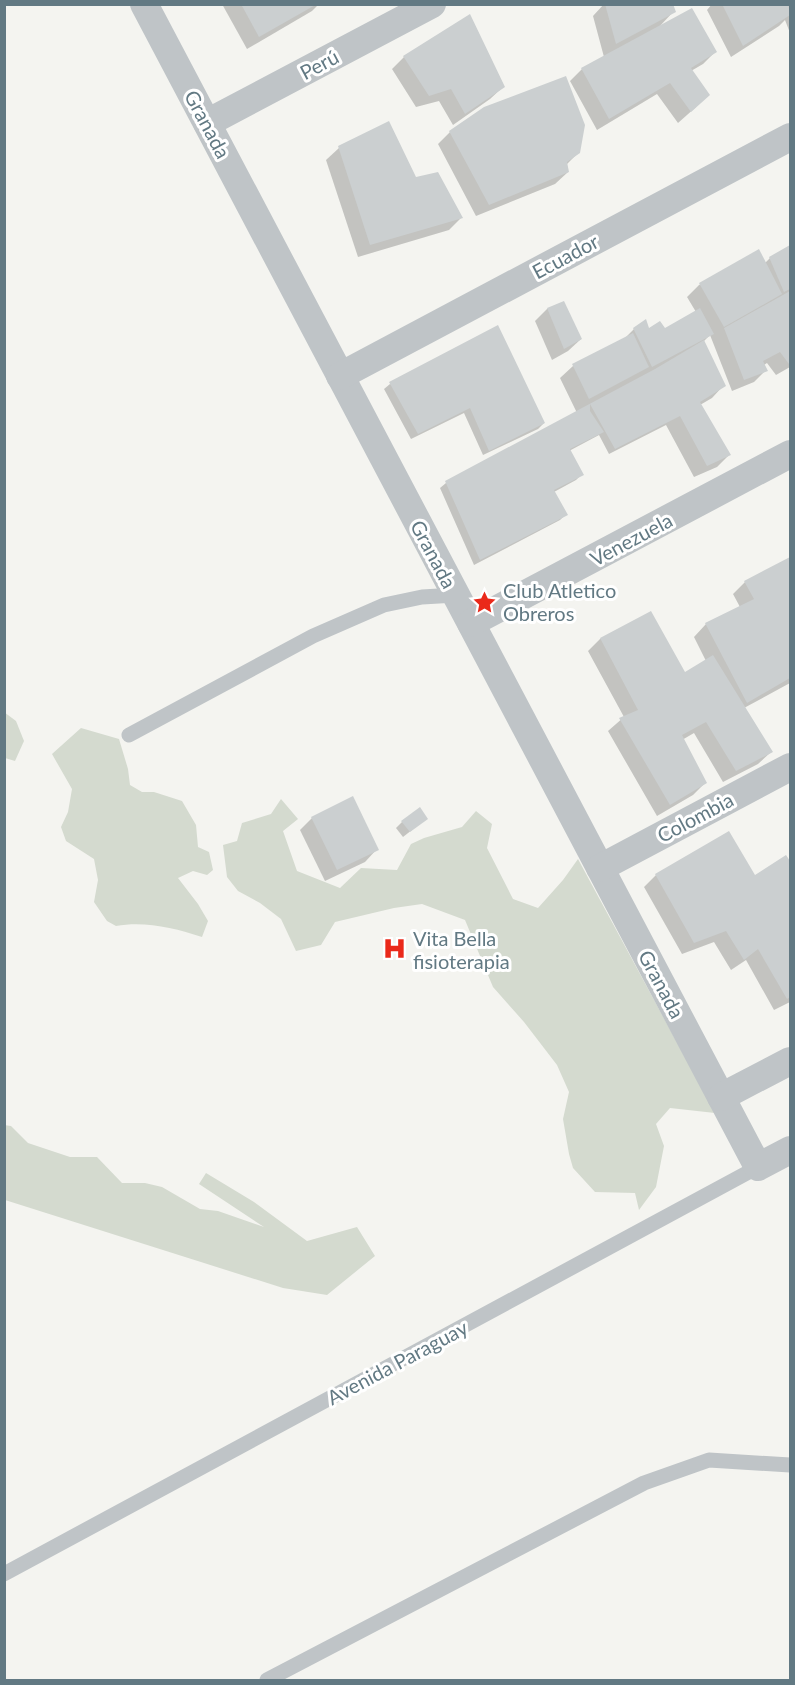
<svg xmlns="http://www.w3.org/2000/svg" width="795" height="1685" font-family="Lato,sans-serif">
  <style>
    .green { fill: #d4dacf }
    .shadow { fill: #0003 }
    .building { fill: #cbcfd0 }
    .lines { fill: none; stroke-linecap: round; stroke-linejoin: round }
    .service { stroke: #bfc4c7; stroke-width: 15 }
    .minor { stroke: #bfc4c7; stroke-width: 28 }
    .labels { text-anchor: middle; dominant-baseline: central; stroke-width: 6; stroke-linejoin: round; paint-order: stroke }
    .street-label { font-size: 20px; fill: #627983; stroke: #fff }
    .poi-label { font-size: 20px; fill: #627983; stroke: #fff; text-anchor: start }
  </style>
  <rect width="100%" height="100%" fill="#f4f4f0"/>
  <!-- green -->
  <g class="green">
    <polygon points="4,712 16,721 24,741 15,761 5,758"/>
    <path d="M81,728L119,739L128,769L130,785L142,792H154L182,801L196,825L198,847L209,852L213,870L207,875L193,871L178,878L198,904L208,921L202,937C174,928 145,921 116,926L107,921L94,902L98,880L94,859L66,841L61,827L68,812L72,789L52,754Z"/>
    <polygon points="281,799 298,819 283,831 297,871 340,888 361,868 397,870 411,844 424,838 462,827 476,811 492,824 487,848 513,899 538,908 563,880 578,859 715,1113 670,1108 656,1124 664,1146 656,1187 639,1210 635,1193 595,1192 573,1168 569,1154 563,1119 569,1092 557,1065 524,1022 493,987 465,920 422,904 394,908 335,922 321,945 296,951 281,919 260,903 238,891 227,877 223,845 237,841 242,823 271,814"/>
    <polygon points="4,1125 11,1126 28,1143 70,1157 97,1157 122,1183 145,1183 162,1187 200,1209 218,1211 264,1227 199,1184 206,1173 254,1202 307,1241 357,1227 375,1256 327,1295 283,1288 5,1200"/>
  </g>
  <!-- shadow -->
  <g class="shadow">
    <polygon points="222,4 319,4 312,11 247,49"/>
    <polygon points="604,4 672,4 674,11 659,27 715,52 703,64 691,71 696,107 678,123 657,94 597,130 570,81 582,69 604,57 593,16"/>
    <polygon points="712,4 790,4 790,33 785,20 779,26 731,57 707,10"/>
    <polygon points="404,57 503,87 490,99 453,125 439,101 416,107 392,69"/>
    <polygon points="450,132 579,152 566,165 568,172 555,184 476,216 438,144"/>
    <polygon points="339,148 415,179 461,218 449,230 358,257 326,160"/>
    <polygon points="790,247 790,367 776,375 767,363 764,365 766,370 754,382 732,391 710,335 703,342 724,385 712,398 700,405 729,455 717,467 694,477 666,425 609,454 599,435 569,451 582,474 576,480 554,492 566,514 560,520 474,565 440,488 446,483 577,413 560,378 573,366 623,340 634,329 665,330 696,312 687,297 699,285 759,251 765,263 770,258"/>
    <polygon points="563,303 581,339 568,351 552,360 535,321 547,309"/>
    <polygon points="390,384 544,423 538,429 483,455 464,413 411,439 384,389"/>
    <polygon points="790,559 790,683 744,708 771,752 758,764 723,782 694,733 682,740 705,783 693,795 657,816 608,731 624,717 588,651 600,639 651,613 684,674 706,661 694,637 706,624 740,607 733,594 745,582"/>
    <polygon points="312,818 377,849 365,862 325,881 300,830"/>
    <polygon points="426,819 403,837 396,828 402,822"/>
    <polygon points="785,857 790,865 790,1002 774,1010 746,960 731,970 714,942 682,954 644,887 656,875 754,877"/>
  </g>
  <!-- building -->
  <g class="building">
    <polygon points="241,4 317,4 259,37"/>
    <polygon points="605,4 673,4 676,12 616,44"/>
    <polygon points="722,4 788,4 790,15 743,46"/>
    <polygon points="692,8 717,52 691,68 710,95 691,112 670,83 609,119 581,68"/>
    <polygon points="470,14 505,87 465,114 451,89 429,96 403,56"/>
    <polygon points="566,76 585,125 580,153 567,162 569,172 489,205 449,131 484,107"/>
    <polygon points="389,121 416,177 438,172 463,218 370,245 338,146"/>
    <polygon points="790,245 790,289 784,292 769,257"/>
    <polygon points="759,249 782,294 724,327 699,283"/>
    <polygon points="790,291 790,363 789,364 780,352 763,361 768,371 744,380 724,328"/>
    <polygon points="564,301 582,339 564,349 547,308"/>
    <polygon points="700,308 714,334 652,367 633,328 646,319 649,328 660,321 665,328"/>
    <polygon points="498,325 545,423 489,451 470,408 418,434 389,382"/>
    <polygon points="633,333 649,367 589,399 572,364"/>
    <polygon points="704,340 726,386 700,402 731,455 707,466 680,416 615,449 590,404 590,411 604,432 570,449 584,475 554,490 568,515 480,560 445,481 655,369"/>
    <polygon points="790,557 790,678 747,703 705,623 754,599 744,581"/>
    <polygon points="651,611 685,672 713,655 773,752 736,771 706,722 682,735 707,783 670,805 619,718 638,710 600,638"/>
    <polygon points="353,796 379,850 337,870 311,817"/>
    <polygon points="420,807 428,819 410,832 401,821"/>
    <polygon points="729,831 755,875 786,855 790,861 790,997 787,999 758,949 744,960 726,931 694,943 655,874"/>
  </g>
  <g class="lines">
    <!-- service -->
    <g class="service">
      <polyline points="129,735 313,636 384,605 422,597 456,595"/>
      <polyline points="4,1574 758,1167"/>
      <polyline points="267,1680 644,1483 709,1460 790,1465"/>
    </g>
    <!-- minor -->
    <g class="minor">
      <polyline points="144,4 758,1167 790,1150"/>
      <polyline points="207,123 432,4"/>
      <polyline points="340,376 790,137"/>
      <polyline points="471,623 790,454"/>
      <polyline points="600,868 790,767"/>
      <polyline points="721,1097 790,1061"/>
    </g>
  </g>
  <!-- icons -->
  <defs>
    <symbol id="sight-bare" viewBox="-9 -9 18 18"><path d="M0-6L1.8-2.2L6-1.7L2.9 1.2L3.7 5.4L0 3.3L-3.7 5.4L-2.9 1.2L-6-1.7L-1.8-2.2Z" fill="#ea291a" stroke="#fff" stroke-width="2.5" paint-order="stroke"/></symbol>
    <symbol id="hospital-bare" viewBox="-9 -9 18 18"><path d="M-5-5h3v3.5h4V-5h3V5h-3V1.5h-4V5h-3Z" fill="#ea291a" stroke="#fff" stroke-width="2.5" paint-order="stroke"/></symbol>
  </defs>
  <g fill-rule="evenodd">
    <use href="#sight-bare" x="468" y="586" width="33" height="33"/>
    <use href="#hospital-bare" x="378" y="932" width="33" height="33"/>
  </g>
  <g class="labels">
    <!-- street labels -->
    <g class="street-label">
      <text transform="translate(319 64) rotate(-28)">Perú</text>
      <text transform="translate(208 124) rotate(62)">Granada</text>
      <text transform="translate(565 256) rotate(-28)">Ecuador</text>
      <text transform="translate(631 539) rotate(-28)">Venezuela</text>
      <text transform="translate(434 554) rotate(62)">Granada</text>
      <text transform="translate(695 817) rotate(-28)">Colombia</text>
      <text transform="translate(662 984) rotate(62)">Granada</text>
      <text transform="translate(397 1362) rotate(-28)">Avenida Paraguay</text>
    </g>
    <!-- poi labels -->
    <g class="poi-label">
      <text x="503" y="590">Club Atletico<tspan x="503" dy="23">Obreros</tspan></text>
      <text x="413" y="938">Vita Bella<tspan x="413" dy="23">fisioterapia</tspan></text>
    </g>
  </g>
  <!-- border -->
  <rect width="795" height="1685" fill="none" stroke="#627983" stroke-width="12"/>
</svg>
